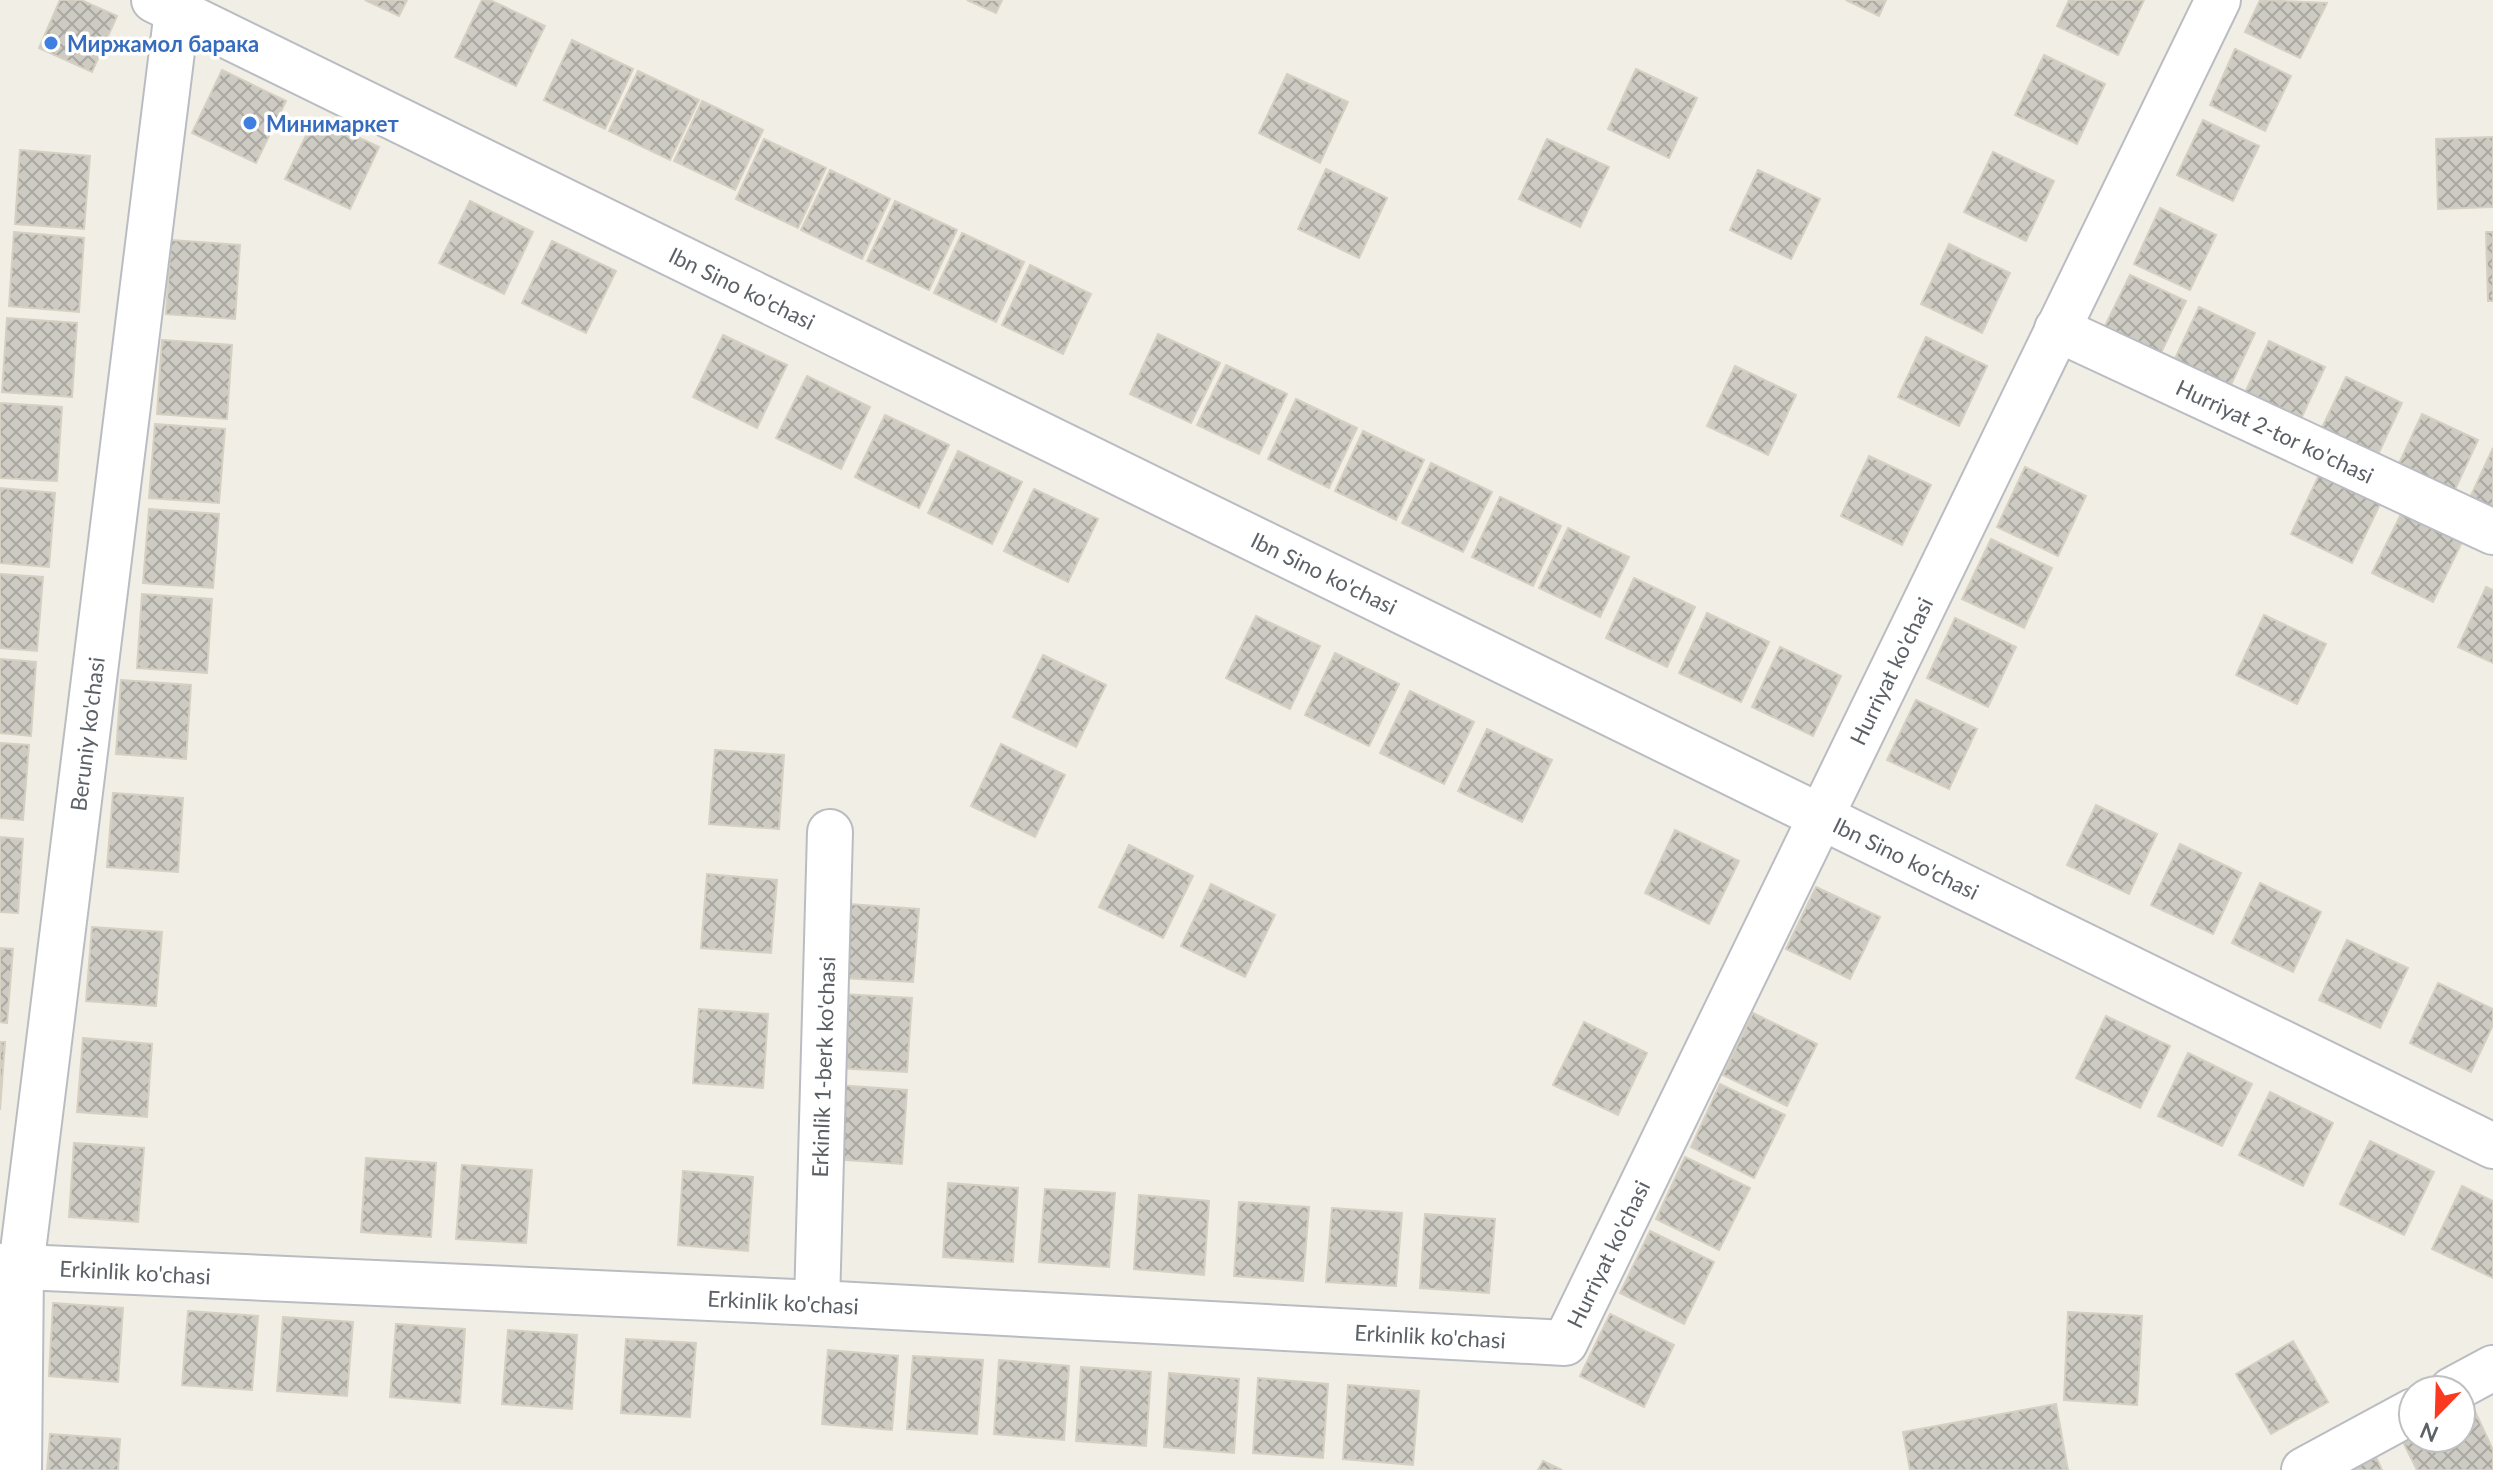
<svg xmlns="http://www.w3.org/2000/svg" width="2493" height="1470" font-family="Lato,sans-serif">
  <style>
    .building { fill: url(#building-cross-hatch); stroke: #d6d0c2; stroke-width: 2 }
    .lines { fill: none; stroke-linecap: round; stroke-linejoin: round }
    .minor-casing { stroke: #b9bdc2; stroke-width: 48 }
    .minor { stroke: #fff; stroke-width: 44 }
    .shop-dot { fill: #3f7fe0; stroke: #fff; stroke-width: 3 }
    .labels { text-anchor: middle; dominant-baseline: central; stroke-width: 7; stroke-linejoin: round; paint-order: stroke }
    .shop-label { font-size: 22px; font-weight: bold; fill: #366cbe; stroke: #fff; text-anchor: start }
    .street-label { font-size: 22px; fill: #5c6167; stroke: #fff }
  </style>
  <defs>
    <pattern id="building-cross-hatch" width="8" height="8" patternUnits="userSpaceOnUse" patternTransform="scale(2)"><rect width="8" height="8" fill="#cecbc3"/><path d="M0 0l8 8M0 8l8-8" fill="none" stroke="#aaa8a2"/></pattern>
  </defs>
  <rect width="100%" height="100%" fill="#f1eee5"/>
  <!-- building -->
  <g class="building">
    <polygon points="60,0 81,0 117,16 92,72 39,48"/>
    <polygon points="365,0 407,0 399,16"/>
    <polygon points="482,0 490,0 545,26 516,86 455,57"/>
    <polygon points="967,0 1002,0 996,13"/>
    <polygon points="1846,0 1886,0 1879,16"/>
    <polygon points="2069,0 2144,0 2118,55 2057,26"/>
    <polygon points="2260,0 2327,3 2300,58 2245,32"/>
    <polygon points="572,40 633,69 605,129 544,100"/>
    <polygon points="2235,49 2291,76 2265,131 2210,105"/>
    <polygon points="2044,55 2105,84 2077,144 2015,115"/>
    <polygon points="1636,69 1697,98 1669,158 1608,129"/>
    <polygon points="222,70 286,101 256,163 192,133"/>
    <polygon points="638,71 699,100 670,160 609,131"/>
    <polygon points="1287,74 1348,102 1320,163 1259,133"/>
    <polygon points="702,101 763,130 735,190 674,161"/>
    <polygon points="315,117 379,147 350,209 285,179"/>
    <polygon points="2203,120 2259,146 2233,201 2177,175"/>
    <polygon points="2493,137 2493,207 2438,209 2436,139"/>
    <polygon points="764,139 826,168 798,228 736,199"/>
    <polygon points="1547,139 1609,167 1580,227 1519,199"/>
    <polygon points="20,150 90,156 84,229 15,224"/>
    <polygon points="1993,152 2054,181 2026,241 1964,212"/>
    <polygon points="1326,169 1387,198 1359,258 1298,229"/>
    <polygon points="830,170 890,199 862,259 801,230"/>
    <polygon points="1758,170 1820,199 1791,259 1730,230"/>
    <polygon points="470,201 533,232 504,294 439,263"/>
    <polygon points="895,201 957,230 929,290 867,261"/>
    <polygon points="2160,208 2216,235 2190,290 2134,264"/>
    <polygon points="14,232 84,238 79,312 9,306"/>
    <polygon points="2486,232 2493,232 2493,301 2488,301"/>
    <polygon points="962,233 1024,262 996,322 934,293"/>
    <polygon points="171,240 240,245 235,319 166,314"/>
    <polygon points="552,241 616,271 586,333 522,303"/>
    <polygon points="1949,244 2010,273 1982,333 1921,304"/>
    <polygon points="1030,265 1091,294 1063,354 1002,325"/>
    <polygon points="2130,275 2186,301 2159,357 2103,330"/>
    <polygon points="2199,307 2255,333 2229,389 2173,363"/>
    <polygon points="7,318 77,323 72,397 2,392"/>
    <polygon points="1158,334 1220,363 1191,423 1130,394"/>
    <polygon points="723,335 787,365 757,428 693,397"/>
    <polygon points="1926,337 1987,366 1959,426 1898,397"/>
    <polygon points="162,340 232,345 227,419 157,414"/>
    <polygon points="2269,341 2325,367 2299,423 2243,397"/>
    <polygon points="1226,365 1287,394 1259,454 1197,425"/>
    <polygon points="1735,366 1796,395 1768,455 1707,426"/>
    <polygon points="807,376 870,407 841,469 776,438"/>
    <polygon points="2346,377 2402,403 2376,459 2320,432"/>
    <polygon points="1296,399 1357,428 1329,488 1268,459"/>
    <polygon points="0,403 62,407 57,481 0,478"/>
    <polygon points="2422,414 2478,440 2452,496 2396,470"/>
    <polygon points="885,415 949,445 919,508 855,477"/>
    <polygon points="155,424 225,429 219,503 149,498"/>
    <polygon points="1363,431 1424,460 1396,520 1335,491"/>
    <polygon points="2493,448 2493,516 2467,504"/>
    <polygon points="958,451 1022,482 992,544 928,513"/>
    <polygon points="1869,456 1931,485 1902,545 1841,516"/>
    <polygon points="1431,463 1492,492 1463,552 1402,523"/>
    <polygon points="2025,467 2086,496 2058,556 1997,527"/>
    <polygon points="2320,473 2381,502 2352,563 2291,534"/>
    <polygon points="0,488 55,493 49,567 0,563"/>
    <polygon points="1034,489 1098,519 1068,582 1004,551"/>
    <polygon points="1500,497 1561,526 1533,586 1472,557"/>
    <polygon points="149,509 219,514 213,588 143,583"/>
    <polygon points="2401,514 2462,542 2433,602 2372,573"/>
    <polygon points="1568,528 1629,557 1600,617 1539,588"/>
    <polygon points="1991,539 2052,568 2024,628 1962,599"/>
    <polygon points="0,574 43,577 37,651 0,648"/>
    <polygon points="1634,578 1695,607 1667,667 1606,638"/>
    <polygon points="2486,587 2493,590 2493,663 2458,647"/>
    <polygon points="142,594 212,599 207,673 137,668"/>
    <polygon points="1707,613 1769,642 1741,702 1679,673"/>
    <polygon points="2264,615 2326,644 2297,704 2236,675"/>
    <polygon points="1256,616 1320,646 1290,709 1226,678"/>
    <polygon points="1955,618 2016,647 1988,707 1927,678"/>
    <polygon points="1780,647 1841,676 1813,736 1752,707"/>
    <polygon points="1335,653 1399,684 1369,746 1305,715"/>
    <polygon points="1043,655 1106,685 1076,747 1013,717"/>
    <polygon points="0,659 36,662 31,736 0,733"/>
    <polygon points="121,680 191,685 186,759 116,754"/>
    <polygon points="1410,691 1474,722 1444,784 1380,753"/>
    <polygon points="1916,700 1977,729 1949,789 1887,760"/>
    <polygon points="1487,729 1552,760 1522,822 1458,791"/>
    <polygon points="0,743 29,745 23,820 0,818"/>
    <polygon points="1001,744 1065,775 1035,837 971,806"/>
    <polygon points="715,750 784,755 779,829 709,824"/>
    <polygon points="113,793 183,798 178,872 107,867"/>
    <polygon points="2096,805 2157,834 2129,894 2067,865"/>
    <polygon points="1675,830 1739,861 1709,924 1645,893"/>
    <polygon points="0,837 23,839 18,913 0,912"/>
    <polygon points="2180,844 2241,873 2213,934 2151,905"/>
    <polygon points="1129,845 1193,876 1163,938 1099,907"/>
    <polygon points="707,874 777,880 771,953 701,948"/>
    <polygon points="2260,883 2321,912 2293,972 2232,943"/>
    <polygon points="1211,884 1275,915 1245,977 1181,946"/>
    <polygon points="1816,887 1880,917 1850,979 1786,949"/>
    <polygon points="849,904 919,909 913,982 843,978"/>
    <polygon points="92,927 162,932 156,1006 86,1001"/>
    <polygon points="2347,940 2408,968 2380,1028 2319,1000"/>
    <polygon points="0,948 13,949 7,1023 0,1022"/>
    <polygon points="2438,983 2493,1009 2493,1025 2471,1072 2410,1043"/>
    <polygon points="842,994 912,998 907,1072 837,1068"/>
    <polygon points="699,1009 768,1014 763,1088 693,1083"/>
    <polygon points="1753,1013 1817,1044 1787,1106 1723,1075"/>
    <polygon points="2106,1016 2170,1046 2140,1108 2076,1078"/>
    <polygon points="1584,1022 1647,1053 1618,1115 1553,1085"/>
    <polygon points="83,1038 152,1044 147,1117 77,1112"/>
    <polygon points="0,1042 5,1042 0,1110"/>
    <polygon points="2188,1053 2252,1084 2222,1146 2158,1116"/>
    <polygon points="1720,1084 1785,1115 1754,1178 1691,1147"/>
    <polygon points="837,1085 907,1090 902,1164 832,1159"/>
    <polygon points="2270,1092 2333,1123 2303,1186 2239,1155"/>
    <polygon points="2370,1141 2434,1172 2404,1235 2340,1204"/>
    <polygon points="74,1143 144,1148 138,1222 69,1217"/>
    <polygon points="1685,1157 1750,1188 1719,1250 1656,1219"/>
    <polygon points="366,1158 436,1163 431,1237 361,1232"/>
    <polygon points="462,1165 532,1170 526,1243 456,1239"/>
    <polygon points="683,1171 753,1177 748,1251 678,1245"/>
    <polygon points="948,1183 1018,1188 1013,1262 943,1257"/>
    <polygon points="2462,1186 2493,1201 2493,1278 2432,1249"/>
    <polygon points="1045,1189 1115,1193 1109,1267 1039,1262"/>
    <polygon points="1139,1195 1209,1201 1204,1275 1134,1269"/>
    <polygon points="1239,1202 1309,1207 1303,1281 1234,1276"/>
    <polygon points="1332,1208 1402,1213 1396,1286 1326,1282"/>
    <polygon points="1425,1214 1495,1219 1489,1293 1420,1288"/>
    <polygon points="1650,1231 1714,1262 1684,1324 1620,1293"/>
    <polygon points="53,1303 123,1308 118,1382 49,1376"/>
    <polygon points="188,1311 258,1316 252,1390 182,1385"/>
    <polygon points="2068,1312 2142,1316 2137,1405 2064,1400"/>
    <polygon points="1610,1314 1674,1345 1644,1407 1580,1376"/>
    <polygon points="283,1317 353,1322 347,1396 277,1391"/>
    <polygon points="396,1324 465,1329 460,1403 390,1397"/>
    <polygon points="508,1330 577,1335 572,1409 502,1404"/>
    <polygon points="626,1339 696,1343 690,1417 621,1413"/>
    <polygon points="2293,1341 2328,1402 2271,1434 2236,1374"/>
    <polygon points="828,1350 898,1356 892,1430 822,1424"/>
    <polygon points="913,1356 983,1360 977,1434 907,1429"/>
    <polygon points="999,1360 1069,1366 1064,1440 994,1434"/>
    <polygon points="1081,1367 1151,1372 1146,1446 1076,1441"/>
    <polygon points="1169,1373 1239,1379 1234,1453 1164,1447"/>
    <polygon points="1258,1378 1328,1384 1323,1458 1253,1453"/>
    <polygon points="1348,1385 1419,1391 1413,1465 1343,1459"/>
    <polygon points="2056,1404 2068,1470 1910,1470 1903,1432"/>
    <polygon points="2473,1407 2493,1450 2493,1470 2417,1470 2402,1440 2413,1435 2413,1438 2461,1438 2461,1412"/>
    <polygon points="50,1434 120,1439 118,1470 47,1470"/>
    <polygon points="2376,1457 2382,1470 2349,1470"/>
    <polygon points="1543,1461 1562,1470 1538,1470"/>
  </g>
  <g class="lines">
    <defs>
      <g id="minor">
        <polyline points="154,0 2493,1146"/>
        <polyline points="2057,329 2493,532"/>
        <polyline points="0,1266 817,1303 1565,1343 2218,0"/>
        <polyline points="817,1303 830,832"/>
        <polyline points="2452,1390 2493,1368"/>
        <polyline points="19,1470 21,1267 177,11 182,0"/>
        <polyline points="2304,1470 2413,1411"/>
      </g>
    </defs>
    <!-- minor casing -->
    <use href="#minor" class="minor-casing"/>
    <!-- minor -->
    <use href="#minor" class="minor"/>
  </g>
  <!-- markers -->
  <g class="shop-dot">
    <circle cx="51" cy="43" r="8"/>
    <circle cx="250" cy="123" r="8"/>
  </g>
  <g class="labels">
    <!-- shop labels -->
    <g class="shop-label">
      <text x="67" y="43">Миржамол барака</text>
      <text x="266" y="123">Минимаркет</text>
    </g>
    <!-- street labels -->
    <g class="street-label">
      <text transform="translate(742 288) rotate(26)">Ibn Sino ko'chasi</text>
      <text transform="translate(2275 431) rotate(25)">Hurriyat 2-tor ko'chasi</text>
      <text transform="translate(1324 573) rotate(26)">Ibn Sino ko'chasi</text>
      <text transform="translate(1891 671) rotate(-64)">Hurriyat ko'chasi</text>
      <text transform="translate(87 734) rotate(-83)">Beruniy ko'chasi</text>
      <text transform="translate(1906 858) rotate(26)">Ibn Sino ko'chasi</text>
      <text transform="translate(823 1067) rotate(-88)">Erkinlik 1-berk ko'chasi</text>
      <text transform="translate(1608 1254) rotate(-64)">Hurriyat ko'chasi</text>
      <text transform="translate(135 1272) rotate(3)">Erkinlik ko'chasi</text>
      <text transform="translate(783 1302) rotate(3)">Erkinlik ko'chasi</text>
      <text transform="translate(1430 1336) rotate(3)">Erkinlik ko'chasi</text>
    </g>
  </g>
  <!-- north arrow -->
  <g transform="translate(2437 1414) rotate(203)"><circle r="38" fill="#ffffff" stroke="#bec0c2" stroke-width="2"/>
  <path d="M0-6L14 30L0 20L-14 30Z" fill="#fb3820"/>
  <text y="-12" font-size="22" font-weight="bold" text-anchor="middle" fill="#5c6167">N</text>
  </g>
</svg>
